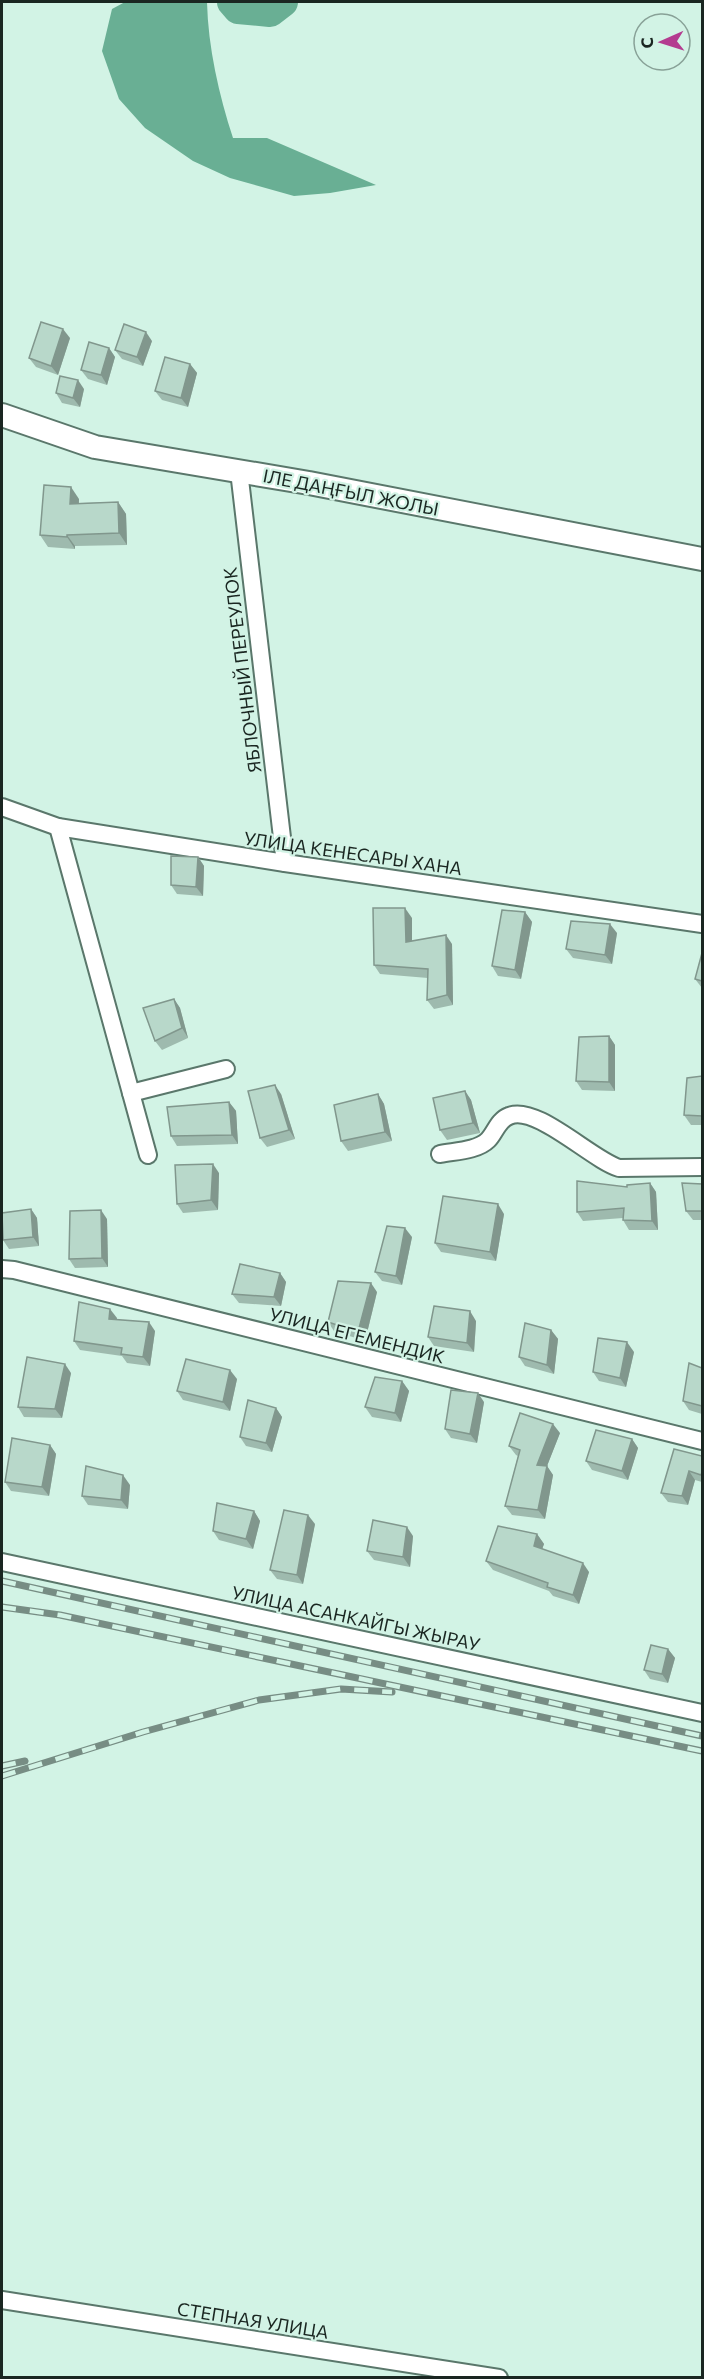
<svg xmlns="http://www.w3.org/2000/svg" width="704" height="2379" font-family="Commissioner,sans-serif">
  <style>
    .water { fill: #69af94 }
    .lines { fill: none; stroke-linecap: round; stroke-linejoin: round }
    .river { stroke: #69af94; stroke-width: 30 }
    .minor-casing { stroke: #5a776b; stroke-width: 20 }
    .major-casing { stroke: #5a776b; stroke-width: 26 }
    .minor { stroke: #fff; stroke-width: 16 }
    .major { stroke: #fff; stroke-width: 22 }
    .rail-casing { stroke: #778d84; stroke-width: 7 }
    .rail { stroke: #d2f3e5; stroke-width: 4.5; stroke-dasharray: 14; stroke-linecap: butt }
    .wall { fill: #9ebaae }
    .shaded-wall { fill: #81978d }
    .building { fill: #b8d8ca; stroke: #81978d; stroke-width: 1.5 }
    .labels { text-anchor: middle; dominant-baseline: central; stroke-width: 4.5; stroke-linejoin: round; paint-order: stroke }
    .street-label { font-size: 18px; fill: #1a2621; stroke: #d2f3e5 }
  </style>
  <rect width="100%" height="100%" fill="#d2f3e5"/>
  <!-- water -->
  <path class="water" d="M125,2H207C208,47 219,95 233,138H267L376,185L330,193L294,196L230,178L193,161L145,128L119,99L102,51L112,9Z"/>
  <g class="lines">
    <!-- river -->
    <polyline class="river" points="232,2 238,9 270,12 283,2"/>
    <defs>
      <g id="minor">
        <polyline points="239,471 285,863"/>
        <polyline points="2,807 58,827 285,863 702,924"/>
        <polyline points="58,827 148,1155"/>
        <polyline points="131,1093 226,1069"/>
        <path d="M440,1154C454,1151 477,1151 488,1140C495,1133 498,1120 509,1116C536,1104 592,1160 619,1168L702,1167"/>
        <polyline points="2,1269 14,1270 702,1441"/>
        <polyline points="2,1562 702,1713"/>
        <polyline points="2,2300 499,2378"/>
      </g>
      <polyline id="major" points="2,415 95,447 309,483 702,559"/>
    </defs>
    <!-- minor casing -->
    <use href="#minor" class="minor-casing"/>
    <!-- major casing -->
    <use href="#major" class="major-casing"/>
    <!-- minor -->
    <use href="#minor" class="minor"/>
    <!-- major -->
    <use href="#major" class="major"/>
    <defs>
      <g id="rail">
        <polyline points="2,1581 702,1736"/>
        <polyline points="2,1607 60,1615 702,1751"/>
        <polyline points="2,1766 25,1761"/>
        <polyline points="2,1776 143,1732 259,1700 341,1689 392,1692"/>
      </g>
    </defs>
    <!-- rail casing -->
    <use href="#rail" class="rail-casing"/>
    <!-- rail -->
    <use href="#rail" class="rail"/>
  </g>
  <!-- wall -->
  <g class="wall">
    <polygon points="70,338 58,375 36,367 29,358"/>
    <polygon points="152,341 143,366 122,359 115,350"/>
    <polygon points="109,348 115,357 107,385 88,379 81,370"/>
    <polygon points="190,364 197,373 188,407 162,400 155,391"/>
    <polygon points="84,389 80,407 62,403 56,393"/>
    <polygon points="79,499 79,503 118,502 126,514 127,545 75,546 75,549 48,547 40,535"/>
    <polygon points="198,857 204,866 203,896 177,894 171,885"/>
    <polygon points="525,912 532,922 521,979 498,976 492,966"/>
    <polygon points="412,918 412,941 452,944 453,1005 434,1009 427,1000 428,978 380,974 374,965"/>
    <polygon points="617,933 612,964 573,958 566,949"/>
    <polygon points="702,953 702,988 695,979"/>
    <polygon points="174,999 180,1008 188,1038 162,1050 155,1041"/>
    <polygon points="609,1036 615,1045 615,1091 582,1090 576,1081"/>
    <polygon points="702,1076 702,1125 691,1125 684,1115"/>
    <polygon points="465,1091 471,1100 480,1133 447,1140 440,1130"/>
    <polygon points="281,1094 295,1139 267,1147 260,1138"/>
    <polygon points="378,1094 384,1104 392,1141 348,1151 341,1141"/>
    <polygon points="229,1102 236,1111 238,1144 177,1146 171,1136"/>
    <polygon points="219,1173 218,1210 183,1213 177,1204"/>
    <polygon points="650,1183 656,1192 658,1230 629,1230 623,1220 623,1218 583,1221 577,1212 627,1187"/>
    <polygon points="702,1184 702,1220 693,1220 686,1211"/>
    <polygon points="31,1209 37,1218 39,1246 9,1249 3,1240"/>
    <polygon points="504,1214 496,1261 441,1252 435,1243"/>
    <polygon points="107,1219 108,1267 75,1268 69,1259"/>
    <polygon points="412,1237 402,1285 382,1281 375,1272"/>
    <polygon points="280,1273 286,1282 281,1306 239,1303 232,1294"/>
    <polygon points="377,1292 365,1341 334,1331 328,1322"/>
    <polygon points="117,1318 116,1320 155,1331 150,1366 127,1363 122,1356 80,1350 74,1341"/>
    <polygon points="476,1321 474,1352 434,1346 428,1337"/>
    <polygon points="551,1330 558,1339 554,1374 525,1366 519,1357"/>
    <polygon points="634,1352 626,1387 599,1381 593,1372"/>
    <polygon points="702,1368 702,1414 689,1410 683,1401"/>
    <polygon points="71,1373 62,1418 24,1417 18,1407"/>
    <polygon points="237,1379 230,1411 183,1400 177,1391"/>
    <polygon points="402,1381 409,1391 401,1422 372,1417 365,1407"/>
    <polygon points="484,1402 477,1443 451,1438 445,1429"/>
    <polygon points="276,1408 282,1417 272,1452 246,1446 240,1437"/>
    <polygon points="560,1433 547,1466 553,1475 545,1519 512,1515 505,1506 518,1456 516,1455 509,1446"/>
    <polygon points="632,1439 638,1448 628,1480 592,1470 586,1461"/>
    <polygon points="50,1445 56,1454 49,1496 11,1491 5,1482"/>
    <polygon points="702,1456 702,1482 695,1480 688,1505 668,1502 661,1493"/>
    <polygon points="130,1485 128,1509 88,1505 82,1496"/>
    <polygon points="254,1511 260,1521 253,1549 219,1540 213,1531"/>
    <polygon points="315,1524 303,1584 277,1579 270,1570"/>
    <polygon points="537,1534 544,1544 542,1549 589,1572 579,1604 553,1596 549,1591 493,1570 486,1561"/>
    <polygon points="413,1536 410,1567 374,1560 367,1551"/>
    <polygon points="668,1649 675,1658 668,1683 650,1679 644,1670"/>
  </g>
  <!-- shaded-wall -->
  <g class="shaded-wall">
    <polygon points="63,329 70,338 58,375 51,366"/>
    <polygon points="146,332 152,341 143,366 137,357"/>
    <polygon points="109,348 115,357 107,385 101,375"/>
    <polygon points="190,364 197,373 188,407 181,398"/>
    <polygon points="78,380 84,389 80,407 73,398"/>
    <polygon points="71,487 79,499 78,515 70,504"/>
    <polygon points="118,502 126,514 127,545 119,533"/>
    <polygon points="67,535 75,546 75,549 67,537"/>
    <polygon points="198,857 204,866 203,896 196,887"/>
    <polygon points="405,908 412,918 412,951 406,942"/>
    <polygon points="525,912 532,922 521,979 515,970"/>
    <polygon points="610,924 617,933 612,964 605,955"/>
    <polygon points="446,935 452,944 453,1005 447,995"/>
    <polygon points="174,999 180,1008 188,1038 182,1028"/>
    <polygon points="609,1036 615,1045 615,1091 609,1082"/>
    <polygon points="275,1085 281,1094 295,1139 289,1130"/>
    <polygon points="465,1091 471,1100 480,1133 473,1123"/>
    <polygon points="378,1094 384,1104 392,1141 385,1132"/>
    <polygon points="229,1102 236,1111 238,1144 232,1135"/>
    <polygon points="213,1164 219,1173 218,1210 211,1200"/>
    <polygon points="650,1183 656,1192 658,1230 652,1221"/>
    <polygon points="498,1204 504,1214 496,1261 490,1252"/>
    <polygon points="31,1209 37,1218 39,1246 33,1237"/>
    <polygon points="101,1210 107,1219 108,1267 102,1258"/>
    <polygon points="405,1228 412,1237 402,1285 396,1276"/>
    <polygon points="280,1273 286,1282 281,1306 274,1297"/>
    <polygon points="371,1283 377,1292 365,1341 358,1332"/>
    <polygon points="110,1309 117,1318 115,1328 109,1319"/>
    <polygon points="470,1311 476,1321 474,1352 467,1343"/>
    <polygon points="149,1322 155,1331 150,1366 143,1357"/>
    <polygon points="551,1330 558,1339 554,1374 547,1365"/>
    <polygon points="627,1342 634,1352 626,1387 620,1378"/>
    <polygon points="65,1364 71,1373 62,1418 55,1409"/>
    <polygon points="230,1370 237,1379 230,1411 223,1402"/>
    <polygon points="402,1381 409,1391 401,1422 395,1413"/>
    <polygon points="478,1393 484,1402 477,1443 470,1434"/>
    <polygon points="276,1408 282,1417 272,1452 266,1443"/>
    <polygon points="553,1424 560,1433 547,1466 553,1475 545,1519 538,1510 537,1465"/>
    <polygon points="632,1439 638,1448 628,1480 622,1471"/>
    <polygon points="50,1445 56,1454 49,1496 42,1487"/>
    <polygon points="689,1471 695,1480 688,1505 682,1496"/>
    <polygon points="123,1475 130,1485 128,1509 121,1500"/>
    <polygon points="254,1511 260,1521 253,1549 246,1539"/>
    <polygon points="308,1515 315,1524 303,1584 297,1575"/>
    <polygon points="407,1527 413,1536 410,1567 403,1557"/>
    <polygon points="537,1534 544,1544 540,1555 534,1546"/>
    <polygon points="583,1563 589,1572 579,1604 573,1595"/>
    <polygon points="668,1649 675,1658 668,1683 662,1674"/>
  </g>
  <!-- building -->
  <g class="building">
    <polygon points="41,322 63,329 51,366 29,358"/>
    <polygon points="124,324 146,332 137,357 115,350"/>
    <polygon points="89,342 109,348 101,375 81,370"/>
    <polygon points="165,357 190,364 181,398 155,391"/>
    <polygon points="60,376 78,380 73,398 56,393"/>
    <polygon points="44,485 71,487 70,504 118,502 119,533 67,535 67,537 40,535"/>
    <polygon points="171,856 198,857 196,887 171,885"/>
    <polygon points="373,908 405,908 406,942 446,935 447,995 427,1000 428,969 374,965"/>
    <polygon points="502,910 525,912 515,970 492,966"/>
    <polygon points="571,921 610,924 605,955 566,949"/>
    <polygon points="702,953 702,981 695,979"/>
    <polygon points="174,999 182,1028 155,1041 143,1008"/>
    <polygon points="609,1036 609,1082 576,1081 579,1037"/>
    <polygon points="702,1076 702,1116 684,1115 687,1078"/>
    <polygon points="275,1085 289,1130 260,1138 248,1091"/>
    <polygon points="465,1091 473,1123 440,1130 433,1098"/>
    <polygon points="378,1094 385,1132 341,1141 334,1105"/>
    <polygon points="229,1102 232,1135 171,1136 167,1107"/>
    <polygon points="213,1164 211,1200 177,1204 175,1165"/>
    <polygon points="577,1181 627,1187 627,1185 650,1183 652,1221 623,1220 624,1208 577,1212"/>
    <polygon points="682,1183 702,1184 702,1211 686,1211"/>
    <polygon points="443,1196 498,1204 490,1252 435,1243"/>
    <polygon points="31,1209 33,1237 3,1240 2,1213"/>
    <polygon points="101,1210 102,1258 69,1259 70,1211"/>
    <polygon points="387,1226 405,1228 396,1276 375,1272"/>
    <polygon points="240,1264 280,1273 274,1297 232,1294"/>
    <polygon points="338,1281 371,1283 358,1332 328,1322"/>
    <polygon points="79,1302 110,1309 109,1319 149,1322 143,1357 121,1354 122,1348 74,1341"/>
    <polygon points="434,1306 470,1311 467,1343 428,1337"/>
    <polygon points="525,1323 551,1330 547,1365 519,1357"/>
    <polygon points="598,1338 627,1342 620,1378 593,1372"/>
    <polygon points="27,1357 65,1364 55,1409 18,1407"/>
    <polygon points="186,1359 230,1370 223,1402 177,1391"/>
    <polygon points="689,1363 702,1368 702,1406 683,1401"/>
    <polygon points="375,1377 402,1381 395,1413 365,1407"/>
    <polygon points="451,1390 478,1393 470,1434 445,1429"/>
    <polygon points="248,1400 276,1408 266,1443 240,1437"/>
    <polygon points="520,1413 553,1424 537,1465 547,1466 538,1510 505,1506 520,1450 509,1446"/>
    <polygon points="596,1430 632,1439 622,1471 586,1461"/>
    <polygon points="12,1438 50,1445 42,1487 5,1482"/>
    <polygon points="674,1449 702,1456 702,1472 701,1475 689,1471 682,1496 661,1493"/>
    <polygon points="86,1466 123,1475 121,1500 82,1496"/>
    <polygon points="217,1503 254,1511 246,1539 213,1531"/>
    <polygon points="284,1510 308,1515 297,1575 270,1570"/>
    <polygon points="373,1520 407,1527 403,1557 367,1551"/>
    <polygon points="498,1526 537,1534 534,1546 583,1563 573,1595 547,1587 548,1583 486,1561"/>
    <polygon points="651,1645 668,1649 662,1674 644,1670"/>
  </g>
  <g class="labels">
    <!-- street labels -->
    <g class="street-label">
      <text transform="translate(351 492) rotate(11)">ІЛЕ ДАҢҒЫЛ ЖОЛЫ</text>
      <text transform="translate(242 670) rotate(-97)">ЯБЛОЧНЫЙ ПЕРЕУЛОК</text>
      <text transform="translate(353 853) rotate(8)">УЛИЦА КЕНЕСАРЫ ХАНА</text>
      <text transform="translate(357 1335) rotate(14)">УЛИЦА ЕГЕМЕНДИК</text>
      <text transform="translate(356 1618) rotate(12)">УЛИЦА АСАНКАЙГЫ ЖЫРАУ</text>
      <text transform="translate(253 2320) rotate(9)">СТЕПНАЯ УЛИЦА</text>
    </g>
  </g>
  <!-- border -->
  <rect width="704" height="2379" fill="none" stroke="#1a2621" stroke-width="6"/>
  <!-- north arrow -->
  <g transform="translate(662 42) rotate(267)"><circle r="28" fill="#d2f3e5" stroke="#88a197" stroke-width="1.5"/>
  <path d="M0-4.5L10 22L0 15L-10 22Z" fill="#b43b90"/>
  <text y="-9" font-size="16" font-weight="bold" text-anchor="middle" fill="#1a2621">С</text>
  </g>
</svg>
